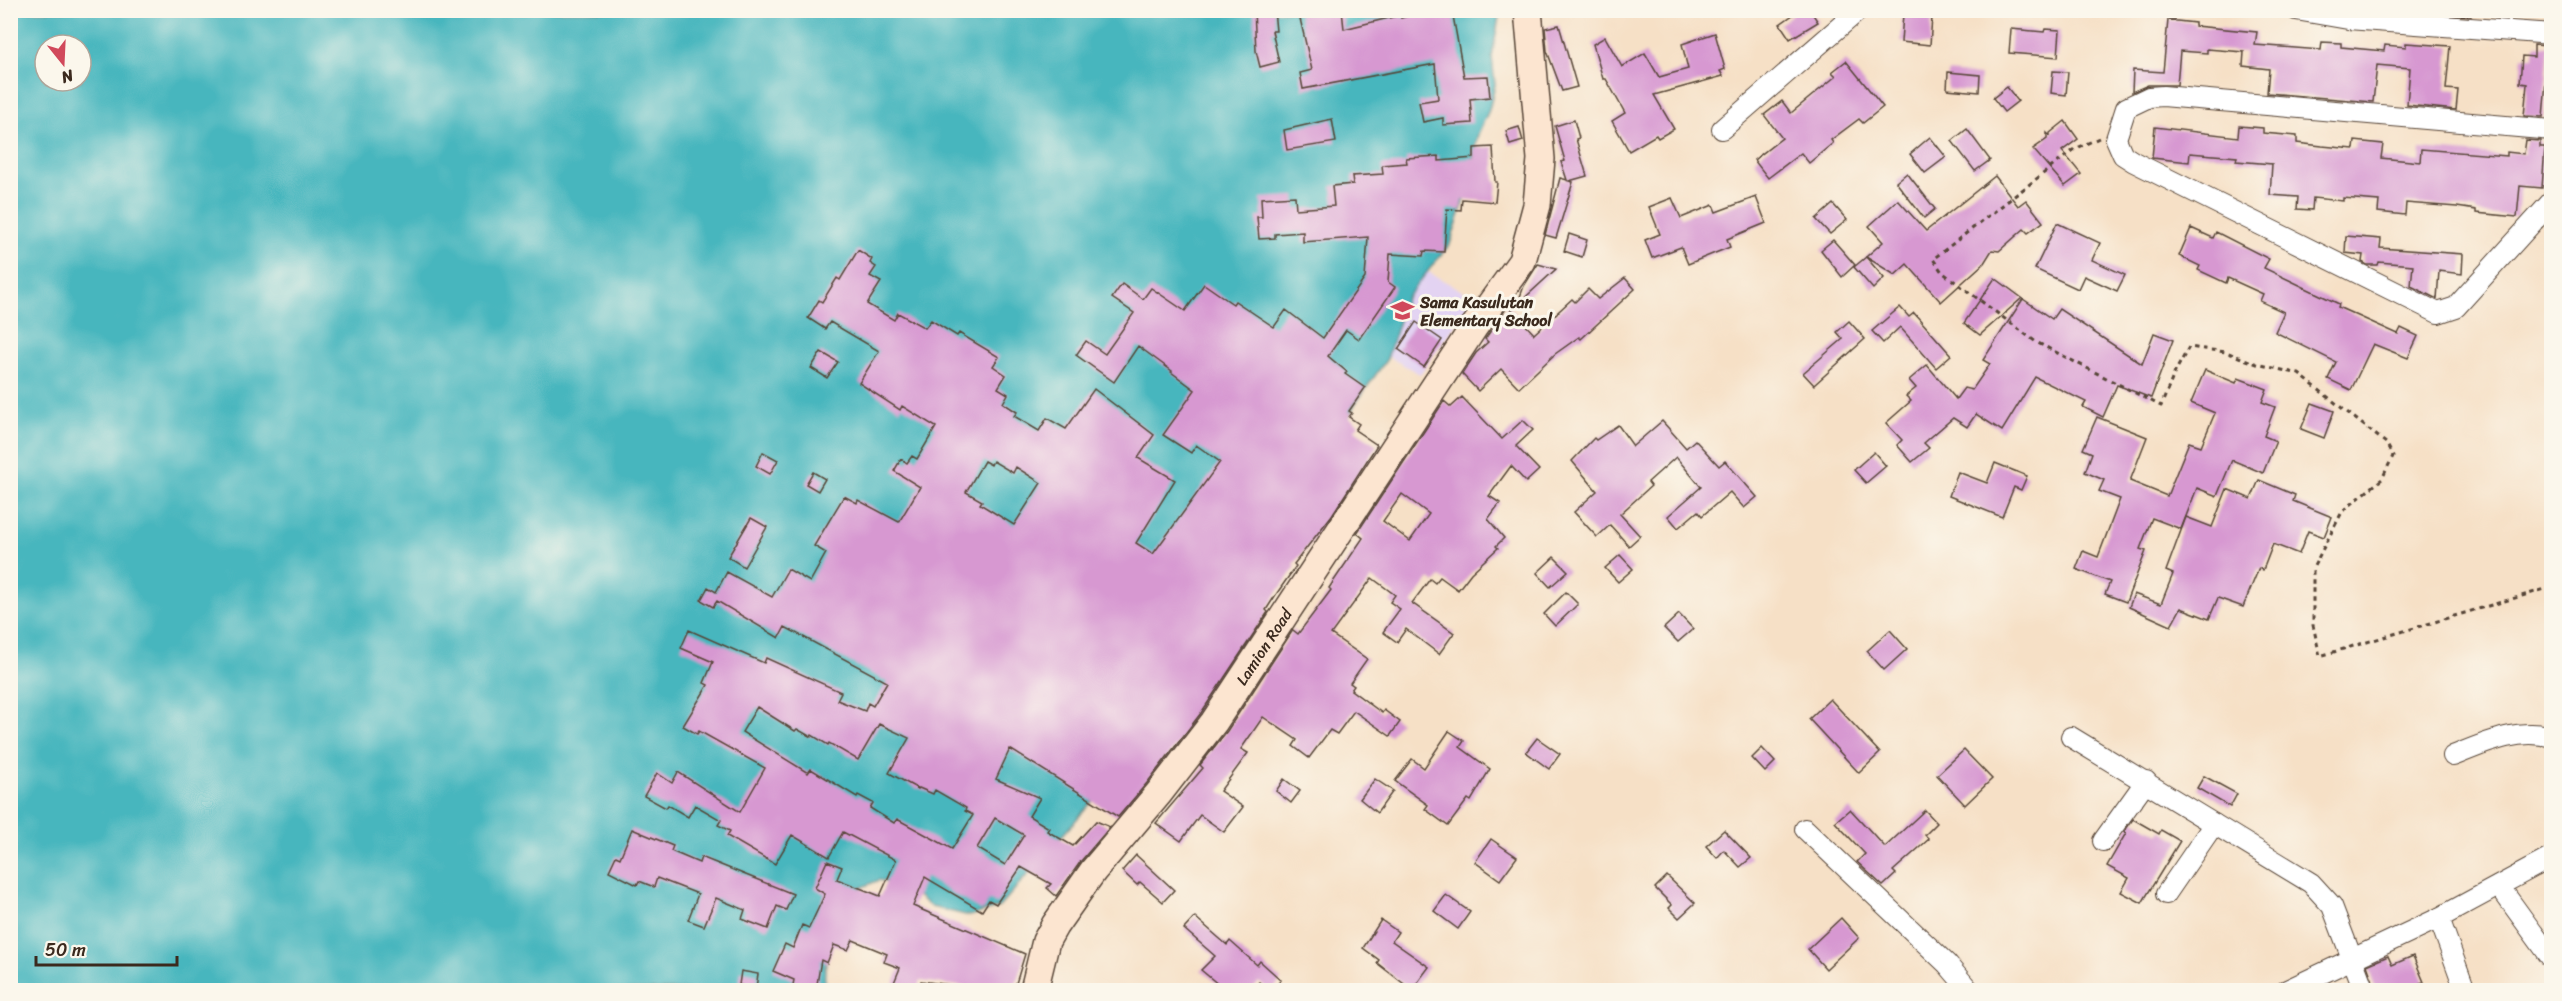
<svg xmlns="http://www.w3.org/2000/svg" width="2562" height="1001" font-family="Sriracha,sans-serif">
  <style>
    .built { fill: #e3d3f2 }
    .water { fill: #46b6be; stroke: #40706e; stroke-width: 1.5; fill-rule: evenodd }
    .building { fill: #d798d1; fill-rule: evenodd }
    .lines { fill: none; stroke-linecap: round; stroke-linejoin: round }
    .street-casing { stroke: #574537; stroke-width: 22 }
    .secondary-casing { stroke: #574537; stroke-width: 30 }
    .path { stroke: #574537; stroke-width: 3; stroke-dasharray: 4.5 4.5; stroke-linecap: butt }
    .street { stroke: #fff; stroke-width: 20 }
    .secondary { stroke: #fce5d0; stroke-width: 27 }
    .labels { text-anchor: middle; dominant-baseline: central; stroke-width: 6; stroke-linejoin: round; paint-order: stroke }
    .poi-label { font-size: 16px; font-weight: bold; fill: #3b2a1e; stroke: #fbf7ec; text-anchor: start }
    .street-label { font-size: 16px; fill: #3b2a1e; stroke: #fbf7ec }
  </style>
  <rect width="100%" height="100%" fill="#fbf7ec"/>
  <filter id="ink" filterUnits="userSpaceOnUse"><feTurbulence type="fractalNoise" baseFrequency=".0167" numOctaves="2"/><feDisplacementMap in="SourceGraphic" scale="12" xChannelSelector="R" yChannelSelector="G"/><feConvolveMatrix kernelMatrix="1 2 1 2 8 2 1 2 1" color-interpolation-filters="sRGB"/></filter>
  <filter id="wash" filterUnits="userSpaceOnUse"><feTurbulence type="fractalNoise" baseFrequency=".008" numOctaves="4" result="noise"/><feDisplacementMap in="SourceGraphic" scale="24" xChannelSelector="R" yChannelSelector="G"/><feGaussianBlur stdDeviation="1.35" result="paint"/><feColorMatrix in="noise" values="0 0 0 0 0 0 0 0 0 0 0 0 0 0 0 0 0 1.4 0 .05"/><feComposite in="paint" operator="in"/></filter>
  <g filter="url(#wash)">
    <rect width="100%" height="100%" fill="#f6e0c6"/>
    <!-- built -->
    <polygon class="built" points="1419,267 1475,298 1420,374 1330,325"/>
    <!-- water -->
    <path class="water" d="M10,11H1500L1492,57L1495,85L1489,110L1478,134L1461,211L1450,244L1406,298L1387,359L1355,404L1311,497L1106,786L999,907L970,916L931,907L908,888L879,880L860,888C846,914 816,962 827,990H11ZM45,45H81V81H45Z"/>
    <g id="blocks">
      <!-- building -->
      <g class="building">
        <polygon points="1254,10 1274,10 1276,31 1272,31 1279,62 1260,67 1256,51"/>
        <polygon points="1298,10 1342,10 1344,29 1401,15 1401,18 1431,10 1452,10 1464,77 1488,76 1490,97 1470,99 1472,123 1443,125 1443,118 1423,122 1419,102 1438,99 1435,64 1303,89 1300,73 1312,70"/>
        <polygon points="1800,10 1810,10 1818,22 1790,39 1780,24"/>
        <polygon points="2428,10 2472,10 2471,16 2428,13"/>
        <polygon points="1903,14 1932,17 1930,45 1901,42"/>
        <polygon points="2168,20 2195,23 2195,26 2257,32 2255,45 2321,50 2322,42 2341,43 2341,47 2384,51 2385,45 2406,47 2406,43 2450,46 2446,89 2458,90 2456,110 2407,105 2410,68 2377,65 2373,102 2267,93 2269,69 2243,66 2244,52 2207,49 2207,53 2180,51 2177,85 2148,85 2132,92 2133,70 2163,72"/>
        <polygon points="1559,25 1577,87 1562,91 1547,51 1545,28"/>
        <polygon points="2011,29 2044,32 2045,29 2060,30 2058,57 2009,53"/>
        <polygon points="1715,33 1725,69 1720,71 1723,76 1654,95 1674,129 1658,138 1656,135 1629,151 1612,121 1625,113 1606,79 1603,79 1593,44 1605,37 1622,67 1645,53 1659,77 1688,69 1682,44"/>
        <polygon points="2534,45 2549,46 2543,117 2524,116 2527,84 2520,83 2522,56 2534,57"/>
        <polygon points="1846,61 1883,107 1863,123 1859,119 1831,140 1833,143 1809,163 1801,153 1768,178 1754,160 1782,138 1764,115 1782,101 1791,113 1836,76 1832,72"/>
        <polygon points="2053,71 2068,72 2066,95 2051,93"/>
        <polygon points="1948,72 1980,75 1979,92 1947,89"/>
        <polygon points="2007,87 2018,101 2004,112 1993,98"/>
        <polygon points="1332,119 1336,142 1287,150 1284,130"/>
        <polygon points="1574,120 1579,138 1576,139 1587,176 1569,181 1573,182 1556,238 1545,235 1560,178 1567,180 1561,162 1565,161 1555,126"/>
        <polygon points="2065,121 2078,139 2062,151 2081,174 2065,186 2033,149 2047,139 2047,133 2050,136 2050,133"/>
        <polygon points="2239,126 2263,128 2263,133 2297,136 2297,143 2322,146 2354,149 2355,141 2383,144 2381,158 2420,162 2421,149 2507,156 2507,152 2524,154 2526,140 2540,141 2540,147 2545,147 2542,188 2520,186 2517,217 2476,213 2476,210 2457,207 2406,203 2405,215 2378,212 2379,201 2343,198 2343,201 2313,198 2312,210 2297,209 2298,197 2270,195 2272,164 2236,161 2237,157 2190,153 2189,162 2152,158 2155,127 2238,137"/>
        <polygon points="1519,127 1523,141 1510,145 1506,131"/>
        <polygon points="1967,129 1990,160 1975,171 1952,141"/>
        <polygon points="1930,137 1946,157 1925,173 1910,154"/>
        <path d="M1493,147L1495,182H1497L1495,202L1462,199L1461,210L1447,209L1444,252L1424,251L1423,256L1390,254L1388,282L1395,287L1359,339L1346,330L1328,356L1347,372L1345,374L1365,388L1349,411L1352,413L1349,417L1359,424L1355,430L1377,445L1332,515L1294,564L1296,566L1275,596L1266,610L1268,612L1201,713L1147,783L1118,817L1010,749L996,779L1040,798L1029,816L1049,828L1047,831L1073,846L1096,821L1110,827L1081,861L1056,896L1047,888L1051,884L1021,867L996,904L989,900L982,911L925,877L913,906L1025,954L1014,990H973V988L921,981L917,990H891L900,968L884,962L887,954L853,940L848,950L834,945L827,963L821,960L816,990H792L794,980L773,971L785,944L793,948L802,925L809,928L825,894L815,888L827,861L842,867L837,879L880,896L896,860L843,832L829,857L792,835L775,864L727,836L730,831L718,825L721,820L695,805L688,817L668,805L666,808L644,796L657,773L672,783L678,772L740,812L765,768L699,731L697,734L683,726L708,685L704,683L713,662L681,648L689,630L764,663L766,658L841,692L837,700L865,711L868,703L873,706L887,682L785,627L779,638L717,601L713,607L701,600L708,587L716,592L727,572L772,597L788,569L810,582L826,553L814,546L844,496L857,503L858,500L899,522L920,487L894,471L901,459L907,463L912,456L917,459L936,427L902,406L900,410L859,383L879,351L830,322L825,329L808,318L819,300L822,302L837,278L840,280L858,250L872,259L870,263L876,267L870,276L881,282L867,304L894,320L898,313L925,328L931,320L957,336L959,333L999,357L993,366L1006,375L998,388L1008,394L1003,403L1017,412L1014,416L1039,431L1047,418L1066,429L1094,389L1154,435L1138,458L1175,480L1136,543L1153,554L1220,462L1196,445L1191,453L1163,435L1195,390L1171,372L1172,371L1138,346L1114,382L1076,355L1086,341L1105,354L1134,313L1112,298L1122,284L1143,299L1151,288L1185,311L1204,284L1233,304L1235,301L1274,327L1286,310L1323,338L1365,278L1368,237L1303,242V232L1275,234V238L1259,239L1257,217H1262L1261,198L1295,196L1296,209L1334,206L1332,186L1353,184L1352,176L1383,174L1382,165L1407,163L1406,158L1439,156V161L1474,158V148ZM984,461L991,465L993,461L1013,473L1016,467L1041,483L1014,525L980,504L982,501L966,492ZM757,707L795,731L797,729L811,737L812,735L828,745L829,743L858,760L879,724L909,738L889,773L918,789L919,788L933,794L935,790L966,808L965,811L973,815L952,849L897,819L894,823L870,808L873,803L858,795L857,797L811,769L808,773L742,732ZM995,818L1024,835L1005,865L977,848Z"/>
        <polygon points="1907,173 1935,209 1924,218 1896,182"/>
        <polygon points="1995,176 2018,206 2026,200 2043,222 2028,233 2024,229 1999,251 1992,250 1984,263 1941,302 1907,264 1895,275 1866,257 1883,242 1869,226 1898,200 1926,231"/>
        <polygon points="1756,197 1766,223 1727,239 1730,247 1688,264 1681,247 1652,258 1645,240 1660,234 1649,207 1672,198 1681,218 1713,205 1716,212"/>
        <polygon points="1833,204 1847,220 1830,234 1816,219"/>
        <polygon points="2057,223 2100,243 2092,260 2125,275 2117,291 2084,276 2078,289 2035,269"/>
        <polygon points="2191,228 2213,238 2216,232 2269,259 2264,268 2339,304 2338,307 2398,334 2401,328 2418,336 2408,358 2373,344 2351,390 2328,379 2336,362 2275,332 2284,312 2260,301 2263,294 2228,278 2226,283 2198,270 2200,266 2179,256"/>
        <polygon points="1569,234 1587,240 1582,257 1564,251"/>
        <polygon points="2346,236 2381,239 2380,248 2463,254 2462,274 2439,271 2437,299 2411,286 2413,265 2379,262 2378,265 2367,265 2362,262 2363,255 2345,253"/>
        <polygon points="1833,240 1855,265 1842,277 1821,250"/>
        <polygon points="1866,257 1884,278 1873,289 1854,267"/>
        <polygon points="1538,264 1556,269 1517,305 1524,286"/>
        <polygon points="1625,278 1635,289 1581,339 1579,337 1555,354 1519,388 1501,369 1478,391 1462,374 1476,353 1488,342 1485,339 1508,306 1534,334 1572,299 1575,302 1588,289 1598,299"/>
        <polygon points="1995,278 2022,298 1980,335 1964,323"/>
        <polygon points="2023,299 2052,319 2059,309 2142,364 2154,333 2173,340 2151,398 2117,385 2103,417 2083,407 2086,402 2035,377 2002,431 1976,414 1967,427 1953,418 1924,443 1929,448 1912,462 1897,445 1902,440 1886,423 1911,401 1906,396 1916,388 1909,380 1927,365 1956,399 1964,388 1972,390 1990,364 1983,360"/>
        <polygon points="1900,307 1909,317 1914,313 1951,355 1936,368 1900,327 1883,343 1872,331"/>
        <polygon points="1849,321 1865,339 1814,385 1803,373 1843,339 1837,332"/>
        <polygon points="1416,322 1442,340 1424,367 1398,349"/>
        <polygon points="821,352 838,362 827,378 811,368"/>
        <polygon points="2205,370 2236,383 2238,378 2267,389 2262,402 2275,407 2264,436 2276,441 2263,473 2232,460 2217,496 2197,488 2181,529 2152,518 2140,549 2146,551 2126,602 2105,594 2110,582 2076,569 2083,551 2098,557 2120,499 2099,491 2104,480 2085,472 2092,453 2083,449 2097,417 2147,437 2130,481 2167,496 2189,442 2201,446 2215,413 2191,403"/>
        <path d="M1462,397L1502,439L1523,420L1533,430L1516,446L1539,470L1526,482L1511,466L1489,496L1500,503L1488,519L1504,538L1496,546L1498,548L1471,573L1458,590L1440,577L1435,583L1430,579L1412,603L1454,633L1439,654L1406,629L1397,642L1383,632L1400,609L1390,602L1395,595L1372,578L1331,634L1367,659L1350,683L1354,686L1351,690L1382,713L1384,710L1400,722L1390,736L1354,711L1337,734L1330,730L1309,758L1293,746L1297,740L1263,717L1241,749L1248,753L1220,791L1243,807L1224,832L1200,815L1181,841L1156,823L1203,768L1200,765L1227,731L1293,630L1298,634L1331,590L1329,588L1363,538L1357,533L1444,401L1451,407ZM1402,494L1429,514L1410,541L1383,521Z"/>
        <polygon points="2312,403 2334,411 2324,438 2301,429"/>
        <polygon points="1662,421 1686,448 1695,440 1719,466 1725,461 1757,497 1744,508 1730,492 1702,516 1698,511 1678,528 1668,516 1701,487 1676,457 1648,482 1651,486 1620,514 1640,536 1629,546 1610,525 1597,537 1574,512 1597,491 1572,461 1594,438 1596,440 1618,425 1633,446"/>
        <polygon points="763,452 778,460 770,474 756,466"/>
        <polygon points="1874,452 1886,466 1866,483 1854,470"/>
        <polygon points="1995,463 2027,476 2021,490 2014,487 2002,517 1949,496 1958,472 1987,483"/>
        <polygon points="813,472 825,479 818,491 806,484"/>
        <polygon points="2259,480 2295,495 2293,501 2332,517 2324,537 2308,531 2299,554 2273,544 2263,570 2259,568 2243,607 2218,598 2209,619 2181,608 2171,626 2129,607 2134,594 2161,604 2173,574 2166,571 2186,517 2212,527 2227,489 2251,499"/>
        <polygon points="751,518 767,527 744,567 728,557"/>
        <polygon points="1620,555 1633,569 1618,582 1605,568"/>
        <polygon points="1554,557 1568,571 1550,587 1537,573"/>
        <polygon points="1566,592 1578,604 1555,626 1544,614"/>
        <polygon points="1679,614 1693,629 1678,642 1664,628"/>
        <polygon points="1890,630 1907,649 1884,670 1867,651"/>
        <polygon points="1830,699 1880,753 1859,773 1809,719"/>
        <polygon points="1449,731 1464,741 1460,747 1490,769 1471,801 1468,799 1448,826 1425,809 1428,805 1395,781 1412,759 1424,768"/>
        <polygon points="1537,738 1560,754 1549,769 1526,752"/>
        <polygon points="1762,748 1775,762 1765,772 1752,758"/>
        <polygon points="1964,750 1992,779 1965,805 1937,775"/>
        <polygon points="2204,776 2237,794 2230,807 2197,788"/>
        <polygon points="1284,779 1300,791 1291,803 1276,791"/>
        <polygon points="1375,779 1393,791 1377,813 1360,799"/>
        <polygon points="1850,809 1885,847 1925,810 1937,823 1925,835 1929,839 1893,871 1896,874 1883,886 1857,862 1865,854 1835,822"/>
        <polygon points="2133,819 2159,834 2161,830 2180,841 2142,903 2121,892 2129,878 2107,866 2126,833 2124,832"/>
        <polygon points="632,829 673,846 671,851 699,863 701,857 793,894 786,910 777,906 768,929 742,919 745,910 716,898 704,926 688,920 698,894 657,878 654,887 639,881 637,885 609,871 616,856 620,858"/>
        <polygon points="1724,830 1751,858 1740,867 1724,850 1717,858 1706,846"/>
        <polygon points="1491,839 1517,857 1500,880 1475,862"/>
        <polygon points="1136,855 1174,890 1163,902 1140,882 1137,885 1122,871"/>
        <polygon points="1667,876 1695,903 1679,918 1669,908 1672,905 1655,888"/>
        <polygon points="1446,895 1470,912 1458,929 1434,911"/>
        <polygon points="1195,917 1227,945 1230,941 1257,965 1260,961 1281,980 1272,990 1268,990 1259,982 1252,990 1225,990 1201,970 1215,956 1184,929"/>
        <polygon points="1841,918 1859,938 1826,969 1808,949"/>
        <polygon points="1381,920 1398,932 1392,941 1429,967 1412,990 1377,963 1379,960 1363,948"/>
        <polygon points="2388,956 2392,965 2413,956 2424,982 2420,983 2423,990 2376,990 2367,965"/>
        <polygon points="741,971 758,974 756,988 739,985"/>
      </g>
    </g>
  </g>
  <g filter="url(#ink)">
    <use href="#blocks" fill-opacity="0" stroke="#574537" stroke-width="1.5"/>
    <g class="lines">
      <defs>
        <g id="street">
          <polyline points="2296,10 2348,19 2552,34"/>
          <polyline points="1722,129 1859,10"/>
          <polyline points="2552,130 2163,96 2149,97 2126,108 2116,139 2123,155 2134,162 2438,313 2456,307 2552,201"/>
          <polyline points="2071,737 2311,883 2332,906 2364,990"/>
          <path d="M2453,756C2483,744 2518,727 2552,737"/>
          <polyline points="1805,829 1947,964 1969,990"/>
          <polyline points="2103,841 2146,781"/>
          <polyline points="2499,886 2552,959"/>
          <polyline points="2166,894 2214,824"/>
          <polyline points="2439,918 2465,990"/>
          <polyline points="2287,990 2439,918 2552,857"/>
        </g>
        <g id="secondary">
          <path id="s1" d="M1034,990L1046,941L1055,925L1093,871L1159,793L1214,722L1474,327L1522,261L1537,205L1541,159L1528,10"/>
        </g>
      </defs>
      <!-- street casing -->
      <use href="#street" class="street-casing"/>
      <!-- secondary casing -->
      <use href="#secondary" class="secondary-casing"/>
      <!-- path -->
      <polyline class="path" points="2099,138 2075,149 1933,259 1942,272 2036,342 2161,406 2175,372 2189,347 2226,352 2257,364 2299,374 2386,443 2393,456 2382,479 2342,512 2313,568 2313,625 2320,656 2552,587"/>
      <!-- street -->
      <use href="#street" class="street"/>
      <!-- secondary -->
      <use href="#secondary" class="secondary"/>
    </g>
  </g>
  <!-- icons -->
  <defs>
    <symbol id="school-bare" viewBox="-9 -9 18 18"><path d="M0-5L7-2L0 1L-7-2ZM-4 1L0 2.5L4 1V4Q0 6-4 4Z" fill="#d1495b" stroke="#fbf7ec" stroke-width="2.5" paint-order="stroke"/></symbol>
  </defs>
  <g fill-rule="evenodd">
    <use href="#school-bare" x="1386" y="294" width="33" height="33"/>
  </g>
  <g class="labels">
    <!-- poi labels -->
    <g class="poi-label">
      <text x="1420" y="302">Sama Kasulutan<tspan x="1420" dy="18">Elementary School</tspan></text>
    </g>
    <!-- street labels -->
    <g class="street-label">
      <text stroke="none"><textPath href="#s1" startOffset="417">Lamion Road</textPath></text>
    </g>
  </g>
  <!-- margin -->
  <rect width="2562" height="1001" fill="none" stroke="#fbf7ec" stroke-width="36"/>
  <!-- north arrow -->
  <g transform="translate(63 63) rotate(162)"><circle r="28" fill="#fbf7ec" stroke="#aea59a" stroke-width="1.5"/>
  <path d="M0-4.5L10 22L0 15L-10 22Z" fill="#d1495b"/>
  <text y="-9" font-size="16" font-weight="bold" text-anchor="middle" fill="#3b2a1e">N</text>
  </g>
  <!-- scale -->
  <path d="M36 956v9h141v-9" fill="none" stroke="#3b2a1e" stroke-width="3"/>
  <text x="45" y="956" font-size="18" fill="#3b2a1e" stroke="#fbf7ec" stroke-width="4.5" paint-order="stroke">50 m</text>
</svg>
